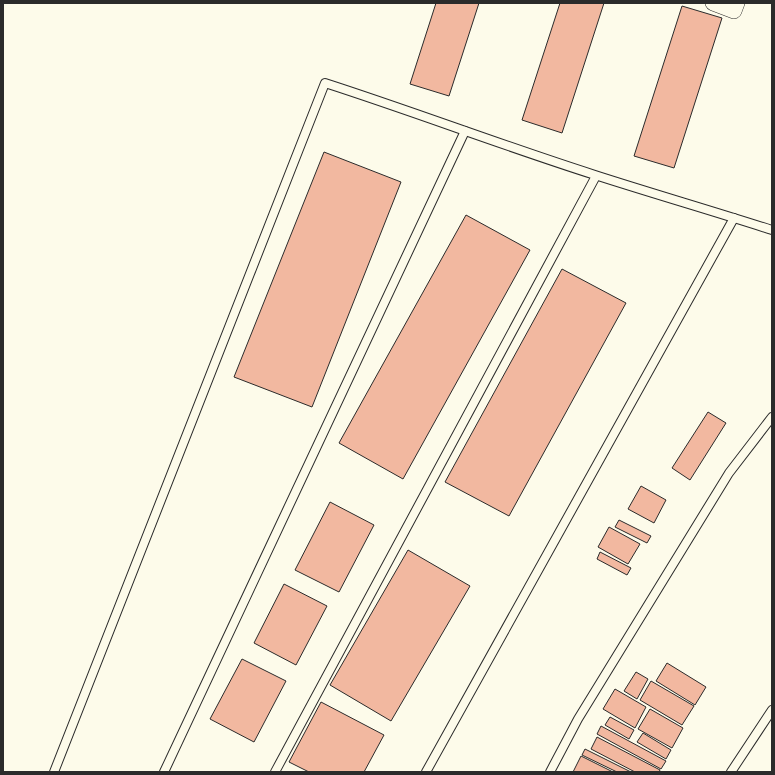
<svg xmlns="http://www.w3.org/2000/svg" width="775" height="775" font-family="Cabin,sans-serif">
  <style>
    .building { fill: #f2b8a0; stroke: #2b2b2b }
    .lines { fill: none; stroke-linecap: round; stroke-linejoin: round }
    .service-casing { stroke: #2b2b2b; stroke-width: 10 }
    .minor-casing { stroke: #2b2b2b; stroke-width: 16 }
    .service { stroke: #fdfbea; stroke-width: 8 }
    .minor { stroke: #fdfbea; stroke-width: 15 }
  </style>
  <rect width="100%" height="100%" fill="#fdfbea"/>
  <!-- building -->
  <g class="building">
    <polygon points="436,3 479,3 449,96 410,84"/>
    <polygon points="560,3 604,3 562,133 522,120"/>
    <polygon points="682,6 722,18 674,168 634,156"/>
    <polygon points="324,152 401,182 312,407 234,377"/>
    <polygon points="466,215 530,250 403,479 339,443"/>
    <polygon points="562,269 626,303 509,516 445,482"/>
    <polygon points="708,412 726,423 690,480 672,468"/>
    <polygon points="641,486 666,500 654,523 628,509"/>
    <polygon points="330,502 374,525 339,592 295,570"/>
    <polygon points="619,520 651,536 647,543 615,527"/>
    <polygon points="609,527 640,544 628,564 598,547"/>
    <polygon points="408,550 470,586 391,721 330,685"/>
    <polygon points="600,552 631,568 627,575 597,559"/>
    <polygon points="284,584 327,606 296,665 254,643"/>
    <polygon points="242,659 286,681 254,742 210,719"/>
    <polygon points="667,663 706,687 695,705 656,681"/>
    <polygon points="636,672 648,679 637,699 624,691"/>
    <polygon points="651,681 694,706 682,725 640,700"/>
    <polygon points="615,689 646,707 635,728 603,709"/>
    <polygon points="321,702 384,735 364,772 309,772 289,762"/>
    <polygon points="650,709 683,728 672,748 638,729"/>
    <polygon points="610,717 634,730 629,739 605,725"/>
    <polygon points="601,726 666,761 661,769 597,734"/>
    <polygon points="643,733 671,750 666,759 637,742"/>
    <polygon points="597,737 660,770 659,772 635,772 591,749"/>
    <polygon points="585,749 631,772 617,772 582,755"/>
    <polygon points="581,756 613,772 573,772"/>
  </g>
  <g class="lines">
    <defs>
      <g id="service">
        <path d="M54,772L325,83C415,112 504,146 595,175C654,194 713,211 772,230"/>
        <polyline points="164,772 465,131"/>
        <polyline points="275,772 596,176"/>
        <polyline points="426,772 734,218"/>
        <polyline points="550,772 578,719 729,473 772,417"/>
        <polyline points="731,772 772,710"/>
      </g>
      <polyline id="minor" points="713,3 734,11 737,3"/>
    </defs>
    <!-- service casing -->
    <use href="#service" class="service-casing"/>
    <!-- minor casing -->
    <use href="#minor" class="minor-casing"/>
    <!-- service -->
    <use href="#service" class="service"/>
    <!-- minor -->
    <use href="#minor" class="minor"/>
  </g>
  <!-- border -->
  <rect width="775" height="775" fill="none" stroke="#2b2b2b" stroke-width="8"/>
</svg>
